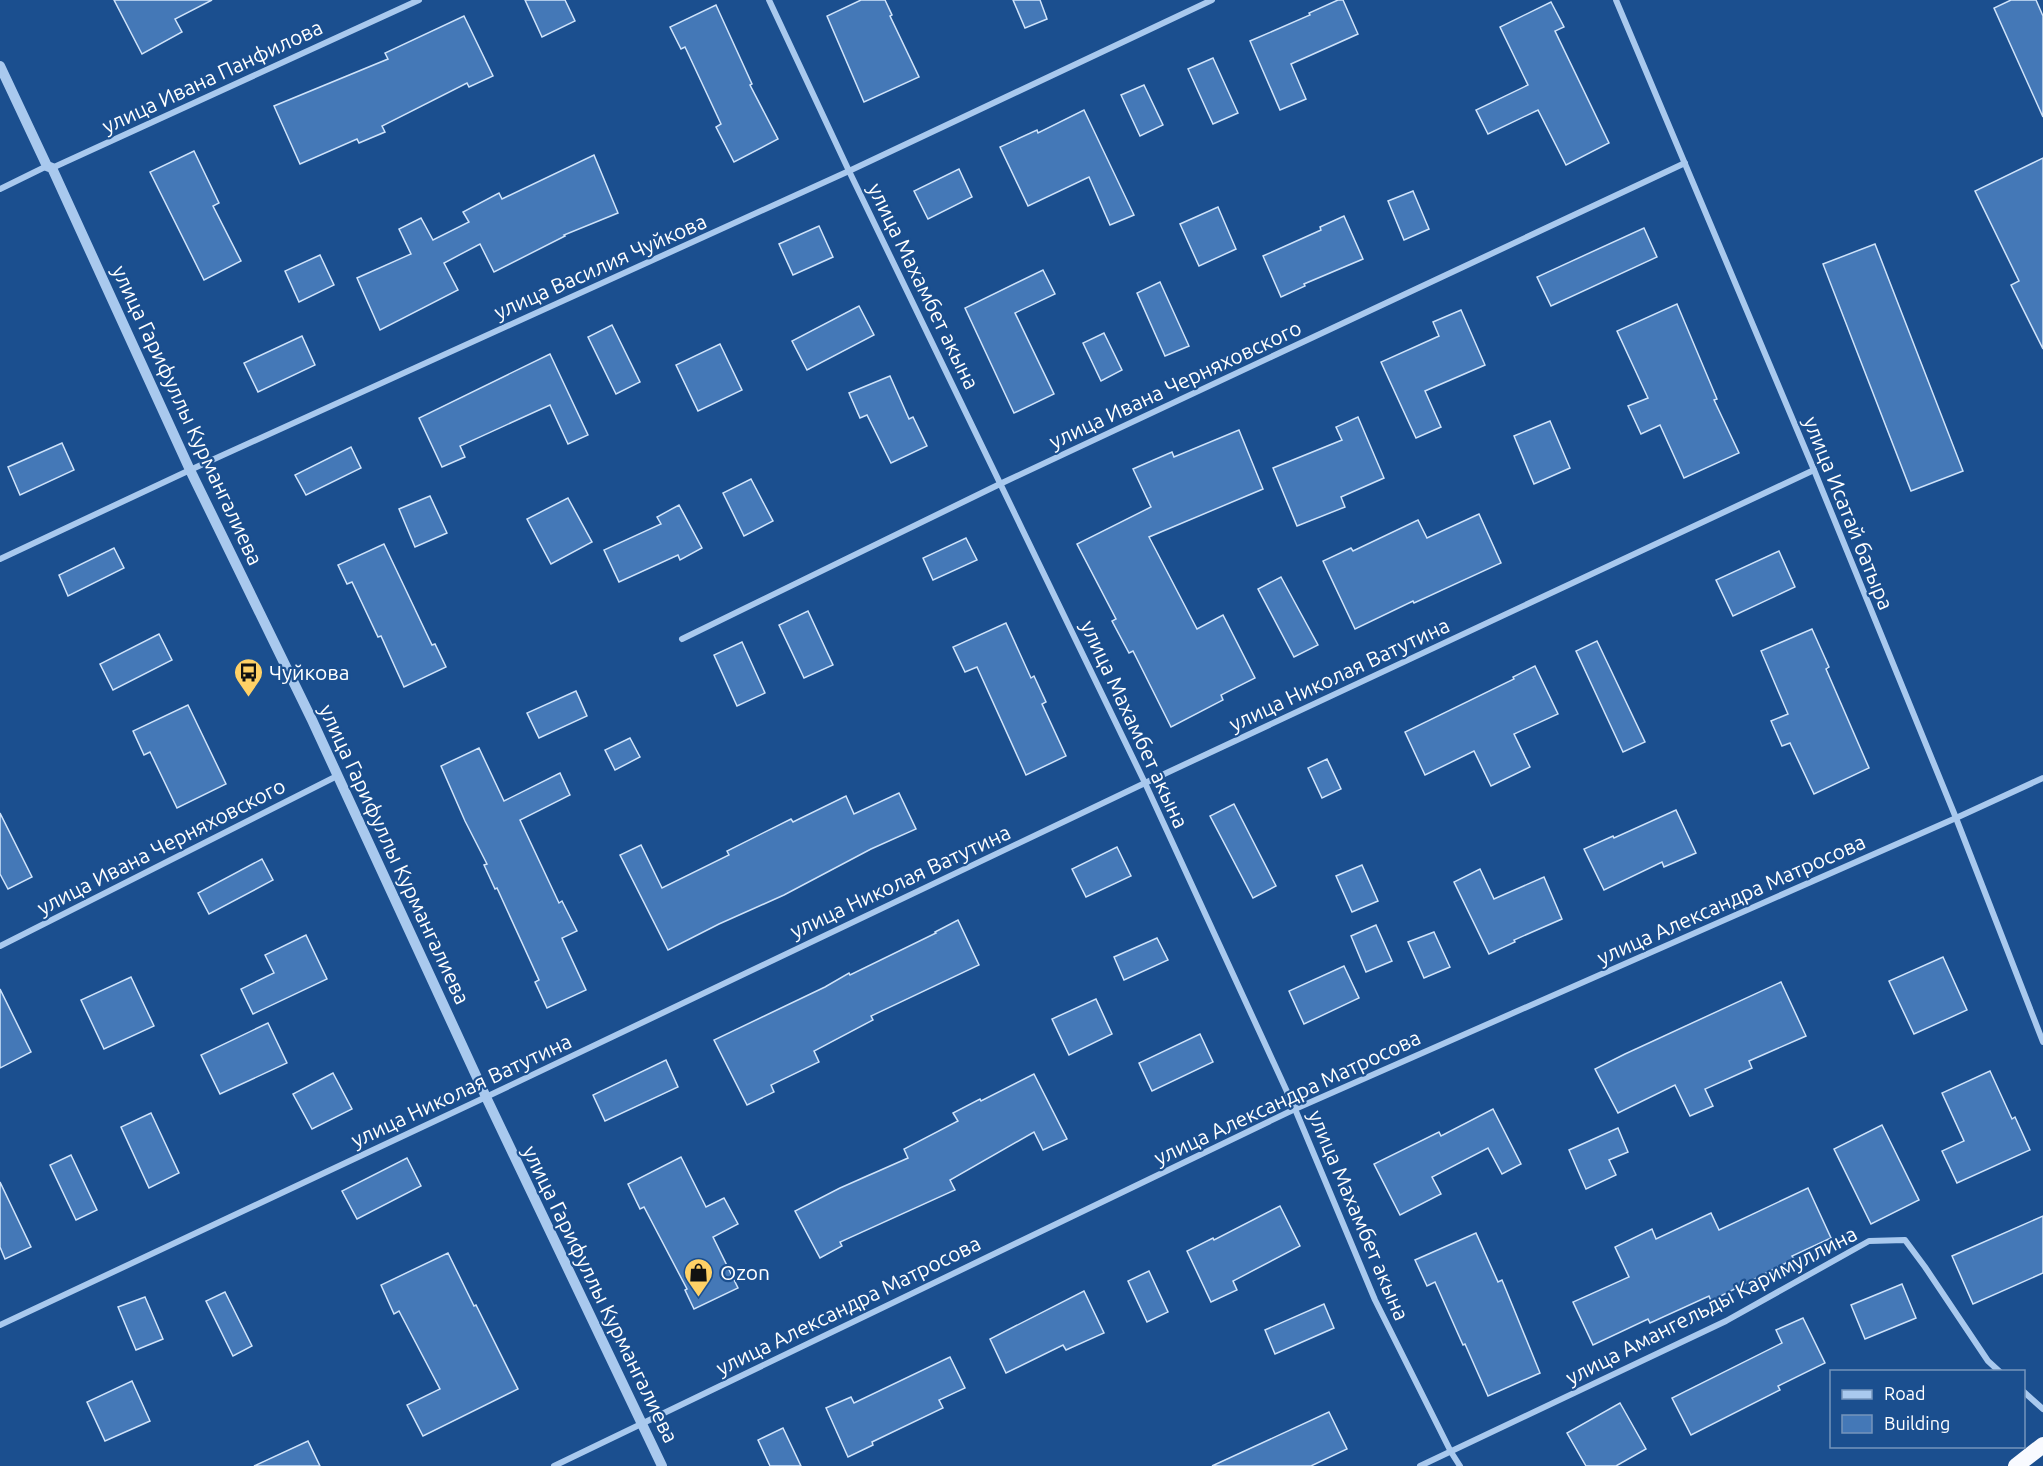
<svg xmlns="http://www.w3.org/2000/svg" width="2043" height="1466" font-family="Ubuntu,sans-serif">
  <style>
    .building { fill: #4478b7; stroke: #cfe3fa; stroke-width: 1.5 }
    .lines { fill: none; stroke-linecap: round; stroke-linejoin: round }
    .minor { stroke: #a9c9ee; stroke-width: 6 }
    .tertiary { stroke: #a9c9ee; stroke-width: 10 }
    .trunk { stroke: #f8faff; stroke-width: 16 }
    .labels { text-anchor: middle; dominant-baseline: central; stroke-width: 4.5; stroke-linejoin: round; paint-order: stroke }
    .street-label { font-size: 21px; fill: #fff; stroke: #1b4f8f }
    .poi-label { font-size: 21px; fill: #fff; stroke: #1b4f8f; text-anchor: start }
  </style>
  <rect width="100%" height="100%" fill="#1b4f8f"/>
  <!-- building -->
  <g class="building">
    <polygon points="114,0 212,0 175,19 182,32 142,54"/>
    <polygon points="525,0 565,0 575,21 542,37"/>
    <polygon points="861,0 885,0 892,15 890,16 919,77 864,102 827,16"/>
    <polygon points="1013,0 1040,0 1047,19 1025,28"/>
    <polygon points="1338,0 1343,0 1358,34 1291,64 1306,99 1280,110 1250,41 1310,15 1309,13"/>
    <polygon points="2011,0 2036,0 2043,16 2043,117 1994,8"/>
    <polygon points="1551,2 1564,27 1555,31 1609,143 1566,165 1538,110 1488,134 1476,110 1528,85 1500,27"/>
    <polygon points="716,5 752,84 750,85 778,139 734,162 716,127 721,124 685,47 681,49 670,27"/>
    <polygon points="464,16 493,76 469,87 467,83 382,126 385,132 359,143 357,139 300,164 274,106 388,59 385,53"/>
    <polygon points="1213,58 1238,113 1213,124 1188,69"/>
    <polygon points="1144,85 1163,125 1140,136 1121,95"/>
    <polygon points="1084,110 1134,215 1110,225 1089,177 1028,206 1000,147 1037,130 1038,133"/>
    <polygon points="194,151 219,203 213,206 241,261 204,280 150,172"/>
    <polygon points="594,155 618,213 564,235 565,236 494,272 480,244 444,263 458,290 380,330 357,278 411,254 399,229 421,218 433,240 469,222 463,212 499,193 502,199"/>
    <polygon points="2043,158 2043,349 2011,285 2019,281 1975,191"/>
    <polygon points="959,169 972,197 928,219 914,191"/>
    <polygon points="1413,191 1429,229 1404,240 1388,201"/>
    <polygon points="1218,207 1236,249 1199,266 1180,224"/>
    <polygon points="1344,216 1363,259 1304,284 1305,286 1281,297 1263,256 1321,230 1320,227"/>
    <polygon points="819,226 833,257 793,275 779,244"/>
    <polygon points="1644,228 1657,257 1551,306 1537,277"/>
    <polygon points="1875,244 1963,471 1911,491 1823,264"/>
    <polygon points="320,255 334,285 299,302 285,271"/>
    <polygon points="1043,270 1055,294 1015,313 1054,394 1014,413 965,308"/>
    <polygon points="1160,282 1189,346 1165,356 1137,293"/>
    <polygon points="1677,304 1717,399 1714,400 1739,453 1684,478 1660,425 1641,434 1628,406 1648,398 1617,331"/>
    <polygon points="859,306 874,335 807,370 792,341"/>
    <polygon points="1461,310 1485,365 1425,391 1441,427 1416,438 1381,362 1439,336 1433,322"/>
    <polygon points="612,325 640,382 616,394 588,337"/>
    <polygon points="1104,333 1122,370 1101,381 1083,343"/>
    <polygon points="302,336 315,365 258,392 244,363"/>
    <polygon points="720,344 742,390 698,411 676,365"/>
    <polygon points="550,354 588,435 568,444 550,405 460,446 465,457 442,467 419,418"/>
    <polygon points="890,376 909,419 913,417 927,446 891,463 867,415 860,418 849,393"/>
    <polygon points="1358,417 1384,478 1341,497 1345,507 1297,526 1273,468 1342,440 1336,427"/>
    <polygon points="1550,421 1570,468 1534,484 1514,436"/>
    <polygon points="1239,430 1263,489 1149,537 1197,629 1223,615 1255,678 1221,695 1223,700 1171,727 1133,651 1129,653 1112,621 1116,619 1077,544 1151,507 1133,469 1172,452 1174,457"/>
    <polygon points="62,443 74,470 20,495 8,467"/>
    <polygon points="351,447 361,468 306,495 295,475"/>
    <polygon points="751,479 773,521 744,536 723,493"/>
    <polygon points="430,496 447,533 415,547 399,509"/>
    <polygon points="568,498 592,542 551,564 527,519"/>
    <polygon points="679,505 702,548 680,560 678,555 619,582 604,550 661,524 657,517"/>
    <polygon points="1479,514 1501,563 1414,603 1413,601 1355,629 1323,561 1351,548 1353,551 1418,520 1427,538"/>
    <polygon points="966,538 977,560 933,580 923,558"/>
    <polygon points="384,544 432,645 435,644 446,667 404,687 381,636 378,637 352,582 347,584 338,565"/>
    <polygon points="114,548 124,568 68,596 59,575"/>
    <polygon points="1779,551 1795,587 1733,616 1716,580"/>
    <polygon points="1281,577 1318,645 1294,657 1258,589"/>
    <polygon points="808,611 833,665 804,678 779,625"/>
    <polygon points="1006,623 1031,678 1034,676 1046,702 1042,704 1066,756 1026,775 977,667 965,672 953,647"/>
    <polygon points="1812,629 1829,667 1826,669 1869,768 1814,794 1790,743 1782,746 1771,721 1788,714 1761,651"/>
    <polygon points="159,634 172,660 113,690 100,664"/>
    <polygon points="1597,641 1645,742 1623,752 1576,651"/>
    <polygon points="742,642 765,693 737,706 714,655"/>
    <polygon points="1535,666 1558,714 1514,734 1530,767 1491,786 1474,751 1425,775 1405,732 1514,679 1513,677"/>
    <polygon points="576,691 587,716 539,738 527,713"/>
    <polygon points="188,705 226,784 177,808 150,752 144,755 133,731"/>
    <polygon points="630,738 640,757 615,770 605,750"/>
    <polygon points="479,748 504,801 560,773 570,795 520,820 559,903 562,901 577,931 562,938 586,990 547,1008 535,982 539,980 497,888 495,889 484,865 487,864 465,821 441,766"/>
    <polygon points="1327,759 1341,789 1322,798 1308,768"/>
    <polygon points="899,793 916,829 871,849 784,895 719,924 668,950 620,855 641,845 662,888 729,855 727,851 791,819 793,822 846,796 854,814"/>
    <polygon points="1234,804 1276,886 1253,898 1210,816"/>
    <polygon points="1676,810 1696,853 1664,867 1662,862 1604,890 1584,849 1613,836 1614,838"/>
    <polygon points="0,813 32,877 8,889 0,874"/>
    <polygon points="1117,847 1131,876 1086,897 1072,869"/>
    <polygon points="262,859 273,880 209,914 198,893"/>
    <polygon points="1362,865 1378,901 1352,912 1336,876"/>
    <polygon points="1480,869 1494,899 1544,877 1562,919 1514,940 1515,942 1489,954 1454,882"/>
    <polygon points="958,920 979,965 871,1016 873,1020 814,1051 819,1062 771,1085 774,1092 747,1105 714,1040 825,987 849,973 850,975 936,933 935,932"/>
    <polygon points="1376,925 1392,961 1366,972 1351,936"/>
    <polygon points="1434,932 1450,967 1424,978 1408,942"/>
    <polygon points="306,935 327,979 253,1014 241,989 274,973 265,955"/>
    <polygon points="1157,938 1168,960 1124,980 1114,957"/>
    <polygon points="1943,957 1967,1010 1914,1034 1889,981"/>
    <polygon points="1344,966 1359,998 1304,1024 1289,991"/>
    <polygon points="131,977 154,1026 104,1049 81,1000"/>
    <polygon points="1781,982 1806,1036 1749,1061 1752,1068 1705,1089 1713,1106 1690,1116 1675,1085 1618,1113 1595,1069 1625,1054"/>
    <polygon points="0,989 31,1052 0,1068"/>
    <polygon points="1096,999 1112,1034 1069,1055 1052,1019"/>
    <polygon points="268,1023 287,1063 220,1094 201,1055"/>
    <polygon points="1200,1034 1213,1062 1152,1091 1139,1063"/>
    <polygon points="666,1060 678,1087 605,1121 593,1095"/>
    <polygon points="1990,1071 2012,1119 2015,1117 2030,1150 1957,1183 1942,1151 1964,1141 1942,1093"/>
    <polygon points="333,1073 352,1109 312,1129 293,1094"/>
    <polygon points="1034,1074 1067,1139 1043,1150 1034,1132 950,1180 955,1190 840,1242 842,1246 820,1258 795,1211 840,1188 908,1158 904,1149 958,1121 953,1113 980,1099 981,1101"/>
    <polygon points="1493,1109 1521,1164 1502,1174 1488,1148 1432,1177 1441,1194 1400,1215 1374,1164 1439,1132 1441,1136"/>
    <polygon points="151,1113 179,1173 149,1188 121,1127"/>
    <polygon points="1882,1125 1919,1200 1871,1224 1834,1149"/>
    <polygon points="1618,1128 1628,1152 1609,1160 1616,1175 1586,1189 1569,1150"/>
    <polygon points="71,1155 97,1210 76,1220 50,1165"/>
    <polygon points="681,1157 706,1207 724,1198 738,1224 713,1237 738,1288 694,1309 685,1290 687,1289 644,1207 640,1209 628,1184"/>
    <polygon points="407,1158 421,1186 357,1219 342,1191"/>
    <polygon points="0,1182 31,1247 5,1259 0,1247"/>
    <polygon points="1808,1188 1831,1238 1792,1256 1794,1259 1711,1301 1709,1296 1650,1323 1648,1319 1593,1345 1573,1302 1629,1277 1615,1247 1652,1229 1656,1239 1711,1213 1719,1230"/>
    <polygon points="1280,1206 1300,1246 1233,1281 1237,1290 1211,1302 1187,1251 1213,1238 1214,1240"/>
    <polygon points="2043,1216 2043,1273 1973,1304 1952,1256"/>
    <polygon points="1476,1233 1498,1282 1502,1280 1540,1373 1488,1396 1465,1344 1463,1345 1435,1282 1427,1286 1415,1260"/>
    <polygon points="448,1253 474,1306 476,1305 518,1389 423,1436 407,1405 440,1389 399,1311 394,1314 381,1285"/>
    <polygon points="1149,1271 1168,1312 1147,1322 1128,1281"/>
    <polygon points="1902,1284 1916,1318 1865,1339 1851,1305"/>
    <polygon points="1084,1291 1104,1333 1066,1350 1063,1345 1006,1373 990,1339"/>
    <polygon points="225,1292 252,1346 233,1356 206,1301"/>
    <polygon points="145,1297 163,1339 136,1350 118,1307"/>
    <polygon points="1324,1304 1334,1328 1275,1354 1265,1330"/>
    <polygon points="1803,1318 1825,1363 1778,1386 1780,1390 1691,1435 1672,1398 1782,1343 1776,1330"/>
    <polygon points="950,1357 965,1388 939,1400 943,1408 872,1442 873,1445 848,1457 826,1408 851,1397 854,1403"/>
    <polygon points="132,1381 150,1421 105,1441 87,1402"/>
    <polygon points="1620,1403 1646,1449 1616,1466 1586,1466 1567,1433"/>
    <polygon points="1329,1412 1347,1449 1311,1466 1212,1466"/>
    <polygon points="783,1428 801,1466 770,1466 758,1440"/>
    <polygon points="308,1441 320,1466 254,1466"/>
  </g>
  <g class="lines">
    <!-- minor -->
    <g class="minor">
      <polyline points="769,0 849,171 1145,783 1295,1109 1375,1300 1451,1452 1460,1466"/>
      <polyline points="1616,0 1814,470 1956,818 2043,1042"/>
      <polyline points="52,168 419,0"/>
      <polyline points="0,189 47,166"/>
      <polyline points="0,559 190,470 849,171 1212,0"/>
      <polyline points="682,639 1002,483 1685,163"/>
      <polyline points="0,946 337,776"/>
      <polyline points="0,1325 486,1097 1145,783 1814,470"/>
      <polyline points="2024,1392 2043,1409"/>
      <polyline points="554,1466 1295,1109 1956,818 2043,778"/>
      <polyline points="1420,1466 1726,1321 1869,1241 1905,1240 1925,1267 1988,1361 2000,1372"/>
    </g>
    <!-- tertiary -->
    <polyline class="tertiary" points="0,66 47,166 52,168 190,470 312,720 486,1097 662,1466"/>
    <!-- trunk -->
    <polyline class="trunk" points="2016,1466 2043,1445"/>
  </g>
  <!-- icons -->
  <defs>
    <symbol id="bus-pin" viewBox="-11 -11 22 30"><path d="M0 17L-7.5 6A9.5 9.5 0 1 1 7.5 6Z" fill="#ffd166" stroke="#1b4f8f"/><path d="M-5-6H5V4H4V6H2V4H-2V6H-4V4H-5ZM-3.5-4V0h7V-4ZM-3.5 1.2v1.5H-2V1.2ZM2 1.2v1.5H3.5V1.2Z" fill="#111"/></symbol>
    <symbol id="shop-pin" viewBox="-11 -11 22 30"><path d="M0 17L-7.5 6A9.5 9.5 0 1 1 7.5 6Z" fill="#ffd166" stroke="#1b4f8f"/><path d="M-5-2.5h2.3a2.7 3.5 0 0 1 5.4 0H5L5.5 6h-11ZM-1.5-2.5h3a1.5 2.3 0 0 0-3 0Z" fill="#111"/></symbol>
  </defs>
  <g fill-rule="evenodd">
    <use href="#bus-pin" x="232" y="656" width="33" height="45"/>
    <use href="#shop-pin" x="682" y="1256" width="33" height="45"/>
  </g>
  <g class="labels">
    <!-- street labels -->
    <g class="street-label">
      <text transform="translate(212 76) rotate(-25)">улица Ивана Панфилова</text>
      <text transform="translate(600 266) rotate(-24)">улица Василия Чуйкова</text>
      <text transform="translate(924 286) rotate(64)">улица Махамбет акына</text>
      <text transform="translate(1175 384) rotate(-25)">улица Ивана Черняховского</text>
      <text transform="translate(188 415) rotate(65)">улица Гарифуллы Курмангалиева</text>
      <text transform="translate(1849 513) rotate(68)">улица Исатай батыра</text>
      <text transform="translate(1339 674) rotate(-25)">улица Николая Ватутина</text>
      <text transform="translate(1135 724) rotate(65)">улица Махамбет акына</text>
      <text transform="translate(161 846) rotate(-27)">улица Ивана Черняховского</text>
      <text transform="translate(395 854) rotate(65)">улица Гарифуллы Курмангалиева</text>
      <text transform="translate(900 881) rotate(-25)">улица Николая Ватутина</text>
      <text transform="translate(1731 899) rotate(-24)">улица Александра Матросова</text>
      <text transform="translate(461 1090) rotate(-25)">улица Николая Ватутина</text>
      <text transform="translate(1287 1097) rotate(-25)">улица Александра Матросова</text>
      <text transform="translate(1359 1215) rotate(67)">улица Махамбет акына</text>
      <text transform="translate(601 1294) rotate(64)">улица Гарифуллы Курмангалиева</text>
      <text transform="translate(848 1305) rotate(-26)">улица Александра Матросова</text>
      <text transform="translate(1711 1305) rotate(-27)">улица Амангельды Каримуллина</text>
    </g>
    <!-- poi labels -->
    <g class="poi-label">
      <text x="269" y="672">Чуйкова</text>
      <text x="720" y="1272">Ozon</text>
    </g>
  </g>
  <!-- legend -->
  <rect x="1830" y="1370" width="195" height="78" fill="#1b4f8f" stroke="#7695bc" stroke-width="1.5"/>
  <rect x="1842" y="1390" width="30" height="9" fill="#a9c9ee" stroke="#7695bc" stroke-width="1.5"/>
  <text x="1884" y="1400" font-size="18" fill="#ffffff">Road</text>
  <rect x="1842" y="1415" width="30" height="18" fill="#4478b7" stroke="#7695bc" stroke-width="1.5"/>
  <text x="1884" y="1430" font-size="18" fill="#ffffff">Building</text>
</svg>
